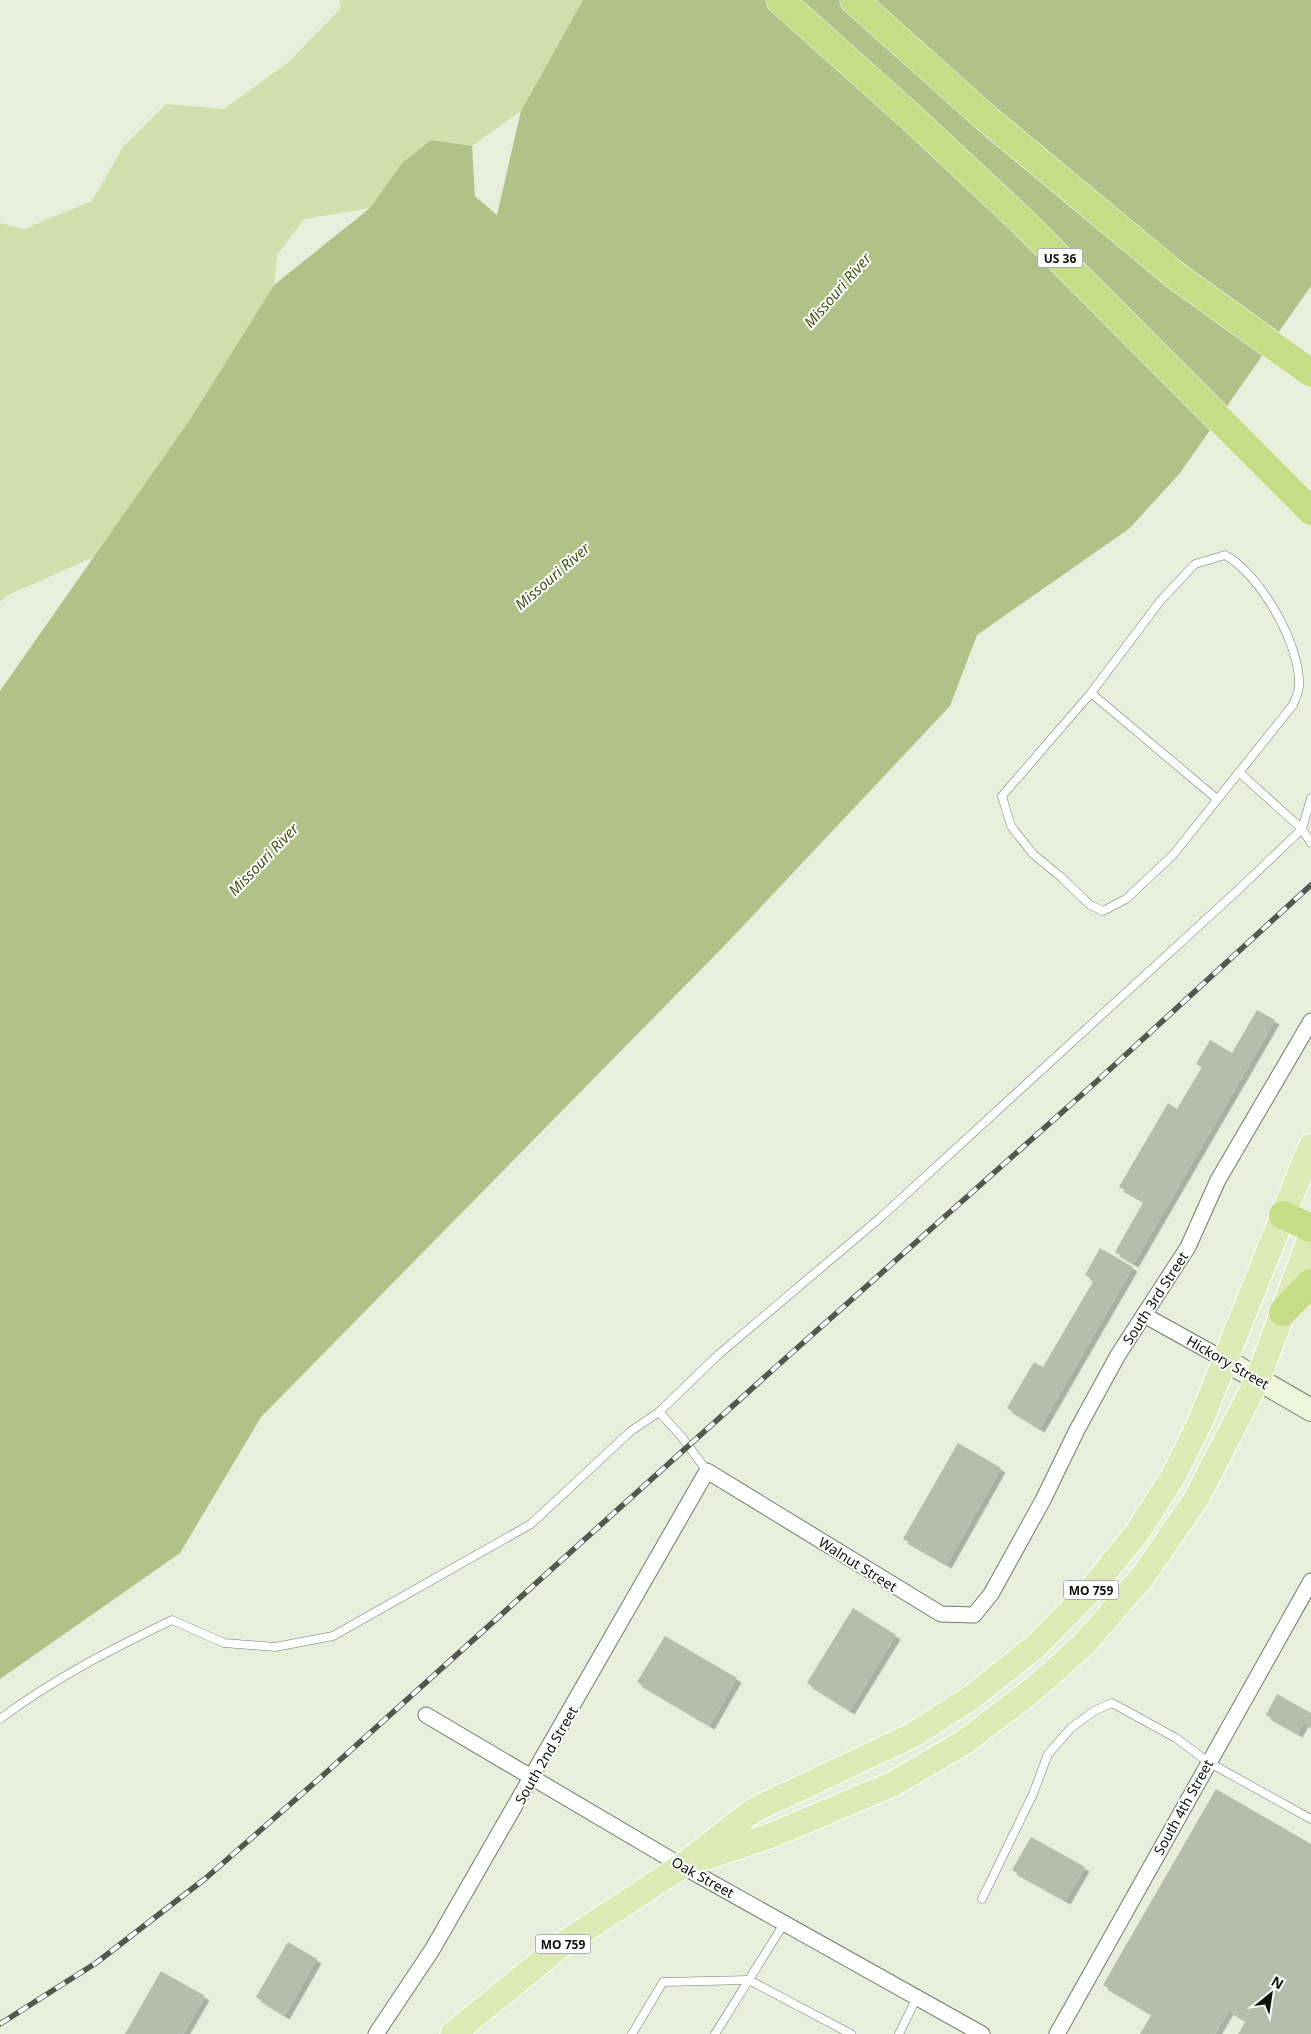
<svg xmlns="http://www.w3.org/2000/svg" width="1311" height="2034" font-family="'Noto Sans',sans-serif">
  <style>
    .green { fill: #d0e0ac }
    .water { fill: #b1c289 }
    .building { fill: #b7bdab; filter: url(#shadow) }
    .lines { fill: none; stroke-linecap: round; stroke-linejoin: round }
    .lane-casing { stroke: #747969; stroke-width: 9 }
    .street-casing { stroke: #747969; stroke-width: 17 }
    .secondary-casing { stroke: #747969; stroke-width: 24 }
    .primary-casing { stroke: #fff; stroke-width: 27 }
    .highway-casing { stroke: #fff; stroke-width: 29 }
    .lane { stroke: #fff; stroke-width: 8 }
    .street { stroke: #fff; stroke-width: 15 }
    .secondary { stroke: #edf5db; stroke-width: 22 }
    .primary { stroke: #dcebb6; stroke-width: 25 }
    .highway { stroke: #c4dd86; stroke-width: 28 }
    .rail-casing { stroke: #53574d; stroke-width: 5.5 }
    .rail { stroke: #fff; stroke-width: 4; stroke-dasharray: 11; stroke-linecap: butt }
    .labels { text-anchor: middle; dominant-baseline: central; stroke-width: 4; stroke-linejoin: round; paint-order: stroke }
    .shield { fill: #fff; stroke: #575854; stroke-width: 1 }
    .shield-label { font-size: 12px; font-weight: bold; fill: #0f110b }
    .street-label { font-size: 14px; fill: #0f110b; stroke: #fff }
    .water-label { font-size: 15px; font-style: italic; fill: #455416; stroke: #fff }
  </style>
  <defs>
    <filter id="shadow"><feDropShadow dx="4.5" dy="4.5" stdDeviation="0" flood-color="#0004"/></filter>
  </defs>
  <rect width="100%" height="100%" fill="#e7eedb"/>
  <!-- green -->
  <polygon class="green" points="339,0 583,0 521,111 472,146 431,140 402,163 370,208 304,219 277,255 274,285 191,418 94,557 8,595 0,602 0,223 24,229 92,201 123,147 166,104 224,109 289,62 341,8"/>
  <!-- water -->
  <polygon class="water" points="583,0 1311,0 1311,286 1180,473 1130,528 977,635 950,706 727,943 261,1417 180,1553 0,1679 0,691 191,418 274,285 370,208 402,163 431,140 472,146 475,196 497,215 521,111"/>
  <!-- building -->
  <g class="building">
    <polygon points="1257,1010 1275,1020 1134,1263 1115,1252 1144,1201 1119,1187 1168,1103 1177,1109 1202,1067 1196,1064 1210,1040 1232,1053"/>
    <polygon points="1100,1248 1133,1267 1040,1428 1007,1408 1034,1362 1043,1367 1094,1280 1085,1275"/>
    <polygon points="958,1443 1001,1468 947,1564 903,1539"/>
    <polygon points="853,1608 896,1635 850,1710 807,1683"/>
    <polygon points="665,1636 737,1678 710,1725 637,1682"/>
    <polygon points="1277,1694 1311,1713 1311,1726 1304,1722 1298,1733 1266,1715"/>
    <polygon points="1216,1789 1311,1844 1311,2034 1238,2034 1246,2021 1229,2010 1215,2034 1140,2034 1152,2014 1103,1985"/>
    <polygon points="1031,1837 1085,1867 1066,1900 1012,1870"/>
    <polygon points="288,1942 317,1959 285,2015 256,1997"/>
    <polygon points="161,1971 205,1996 183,2034 125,2034"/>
  </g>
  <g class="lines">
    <defs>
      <g id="lane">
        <path d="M1225,555C1260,574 1301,645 1299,686C1299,692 1295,699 1293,705L1173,855L1126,899L1103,911L1090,905L1061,877L1033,854L1011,826L1002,796L1091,693L1161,600L1195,564Z"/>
        <polyline points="1091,693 1217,799"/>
        <polyline points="1239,772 1302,829 1311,843"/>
        <polyline points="659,1412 681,1436 707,1471"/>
        <path d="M0,1719C53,1679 112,1649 172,1620L224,1643L275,1647L333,1636L531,1524L631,1431L659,1412L718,1355L880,1218L1238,890L1302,829L1311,798"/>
        <polyline points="982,1899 1033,1794 1048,1754 1071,1728 1094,1711 1112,1703 1176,1738 1208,1762 1311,1819"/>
        <polyline points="632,2034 663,1982 749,1980 851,2034"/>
        <polyline points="715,2034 785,1922"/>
        <polyline points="899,2034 917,1997"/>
      </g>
      <g id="street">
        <polyline points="1144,1315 1225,1360"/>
        <polyline points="426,1715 682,1866 982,2034"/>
        <polyline points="376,2034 432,1950 707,1471 941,1614 974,1615 991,1594 1001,1576 1043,1500 1077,1430 1118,1355 1188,1247 1218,1180 1311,1021"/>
        <polyline points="1057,2034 1311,1581"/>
      </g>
      <polyline id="secondary" points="1225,1360 1311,1410"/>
      <g id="primary">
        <polyline points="701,1859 772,1835 893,1784 963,1743 1035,1688 1084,1644 1143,1576 1196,1499 1258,1379 1311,1236"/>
        <polyline points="453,2034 560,1946 682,1866 754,1810 913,1735 972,1697 1036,1646 1090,1591 1137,1533 1174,1475 1201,1420 1311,1146"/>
      </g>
      <g id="highway">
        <polyline points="780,0 912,118 1024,223 1311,511"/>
        <polyline points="854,0 986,118 1175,275 1311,373"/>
        <polyline points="1283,1215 1311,1228"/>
        <polyline points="1283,1312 1311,1283"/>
      </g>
    </defs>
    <!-- lane casing -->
    <use href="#lane" class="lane-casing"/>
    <!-- street casing -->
    <use href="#street" class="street-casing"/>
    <!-- secondary casing -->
    <use href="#secondary" class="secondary-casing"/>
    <!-- primary casing -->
    <use href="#primary" class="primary-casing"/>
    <!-- highway casing -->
    <use href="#highway" class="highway-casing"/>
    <!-- lane -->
    <use href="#lane" class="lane"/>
    <!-- street -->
    <use href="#street" class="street"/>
    <!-- secondary -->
    <use href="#secondary" class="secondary"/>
    <!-- primary -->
    <use href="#primary" class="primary"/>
    <!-- highway -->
    <use href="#highway" class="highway"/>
    <defs>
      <polyline id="rail" points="0,2024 96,1963 206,1878 320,1778 777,1366 1096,1082 1311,885"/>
    </defs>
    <!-- rail casing -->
    <use href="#rail" class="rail-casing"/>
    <!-- rail -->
    <use href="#rail" class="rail"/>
  </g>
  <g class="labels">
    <!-- shield labels -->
    <g class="shield">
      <rect x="1037.5" y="248.5" width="45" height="19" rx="4"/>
      <rect x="1063.5" y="1580.5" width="55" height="19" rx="4"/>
      <rect x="535.5" y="1934.5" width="55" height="19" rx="4"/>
    </g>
    <g class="shield-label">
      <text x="1060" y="258">US 36</text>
      <text x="1091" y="1590">MO 759</text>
      <text x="563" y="1944">MO 759</text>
    </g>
    <!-- street labels -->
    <g class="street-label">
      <text transform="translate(1155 1298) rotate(-57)">South 3rd Street</text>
      <text transform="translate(1228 1362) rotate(30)">Hickory Street</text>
      <text transform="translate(858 1564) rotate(32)">Walnut Street</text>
      <text transform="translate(546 1755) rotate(-60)">South 2nd Street</text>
      <text transform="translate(1183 1807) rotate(-61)">South 4th Street</text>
      <text transform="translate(703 1877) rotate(29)">Oak Street</text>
    </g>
    <!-- water labels -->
    <g class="water-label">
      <text transform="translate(837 290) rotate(-49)">Missouri River</text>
      <text transform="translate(552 576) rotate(-41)">Missouri River</text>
      <text transform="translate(263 859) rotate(-46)">Missouri River</text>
    </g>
  </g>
  <!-- north arrow -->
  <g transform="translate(1271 1994) rotate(30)" stroke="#ffffff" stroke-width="4" paint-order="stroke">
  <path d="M0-4L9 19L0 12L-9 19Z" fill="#0f110b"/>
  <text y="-8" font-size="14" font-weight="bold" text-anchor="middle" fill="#0f110b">N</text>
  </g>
</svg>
